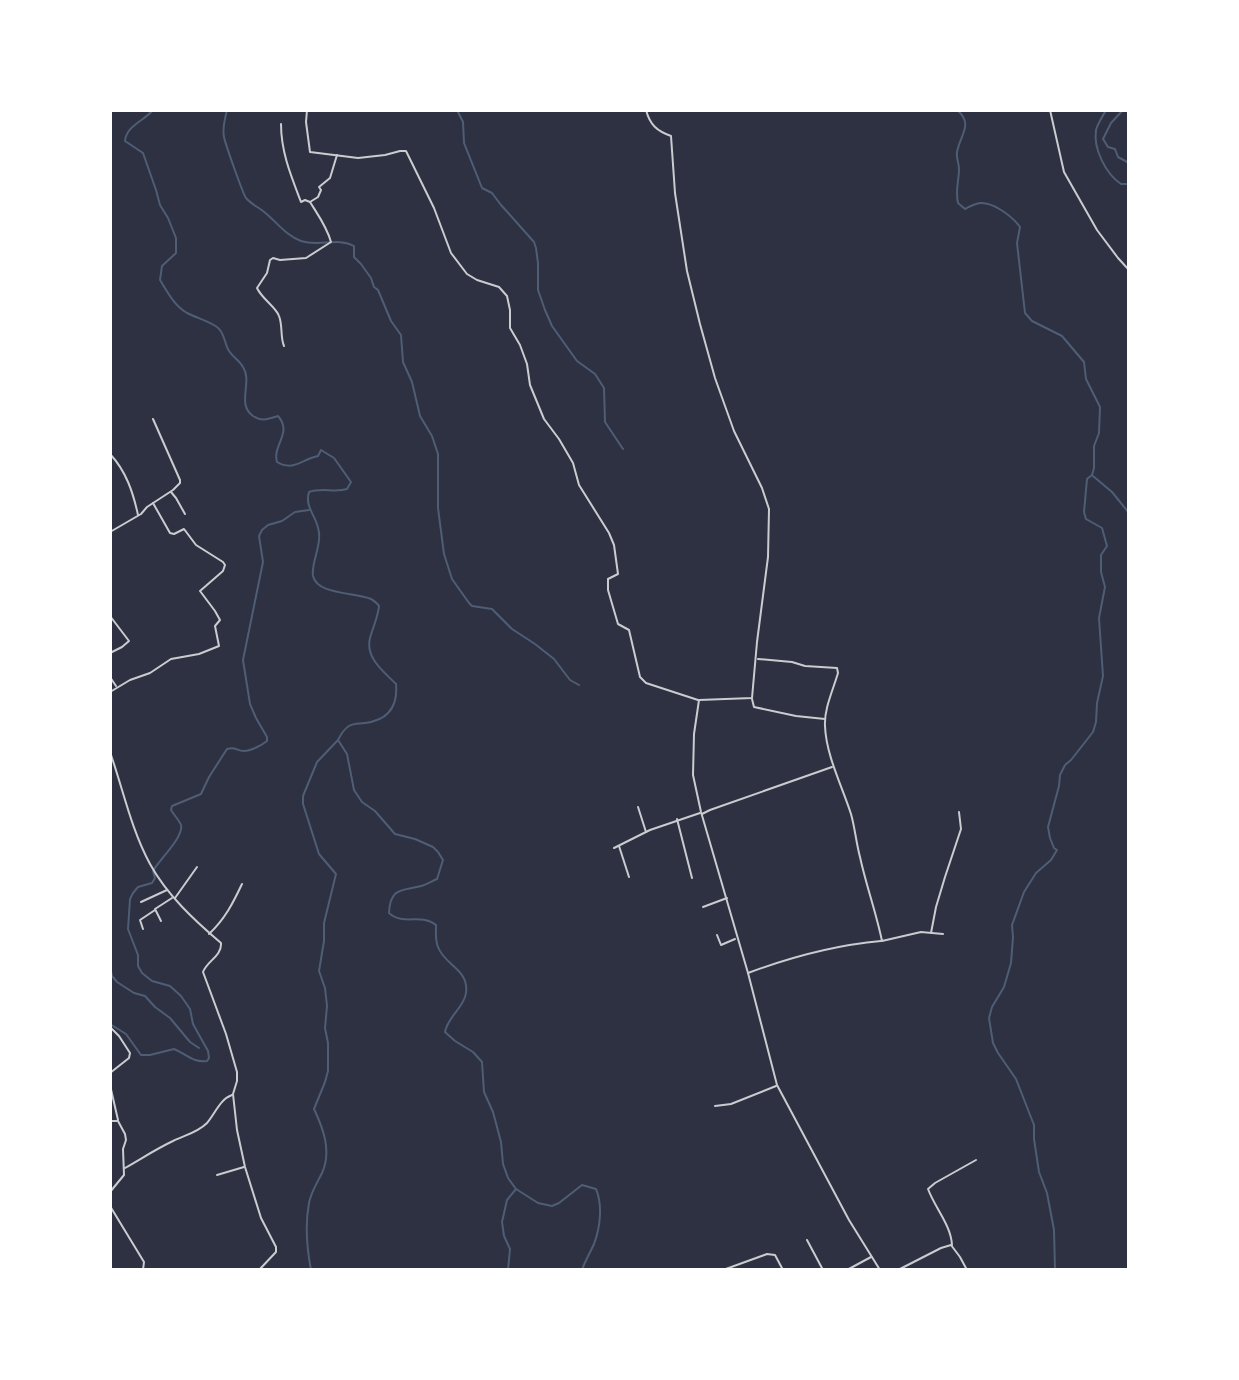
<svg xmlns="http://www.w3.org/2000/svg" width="1239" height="1380" font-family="Merriweather,serif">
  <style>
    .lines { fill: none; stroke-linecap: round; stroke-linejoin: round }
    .stream { stroke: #4f5d75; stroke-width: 2 }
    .minor { stroke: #caccd0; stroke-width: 2 }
  </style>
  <rect width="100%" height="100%" fill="#2d3142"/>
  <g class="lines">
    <!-- stream -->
    <g class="stream">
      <path d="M153,110C144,121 126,126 125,141L143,153L156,190L160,205L168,218L176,238V253L162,266L160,280C168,293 174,305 187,313C197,318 208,321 217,327C225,333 224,343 229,351C233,357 239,360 243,367C253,382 236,404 253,416C262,422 268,419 278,416C293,433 272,445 277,462C294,472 302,459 318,456L321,450L334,458L351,482L347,489C334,493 322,487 309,492C304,508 318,517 319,533C321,547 311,563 313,576C317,595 356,592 371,599C373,600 378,604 379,606C378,617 373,627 370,638C365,658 384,672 396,684C398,706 389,720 365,723C360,724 354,723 349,726C344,729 341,734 338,740L347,754L354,790L362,802L375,811L395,834L415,839L433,847L438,852L443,860L437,879C432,881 426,885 421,886C402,891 390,887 389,913C403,926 422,913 436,925C436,932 435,940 438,947C445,966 469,969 466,993C464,1008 448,1016 445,1032L455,1041L473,1052L482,1062L484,1092L493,1112L501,1142L503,1164L508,1178L516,1189L538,1203L552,1206L559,1203L582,1185L596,1189C603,1206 600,1228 594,1244C590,1253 585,1261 582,1270"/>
      <path d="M227,110C225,119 222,128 224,137C225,143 243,194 246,198C251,204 258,207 263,211C276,221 285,235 301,241C319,247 338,237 354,246V257L361,264L371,278L374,287L378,290L391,321L401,335L403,362L412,382L420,416L432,436L438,454V508L444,554L452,579L469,603L472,606L492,609L512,629L535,644L554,659L570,680L579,685"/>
      <polyline points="457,110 463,122 464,143 482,188 492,193 501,205 534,242 536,248 538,263 538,290 545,310 552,326 577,361 595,374 604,388 605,422 623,449"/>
      <path d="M957,110C974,124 960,135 957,152C956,158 959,163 959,169C959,181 955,190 958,203L965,209C969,207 972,205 976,204C990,199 1012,216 1020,227L1017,243L1025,313L1032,321L1062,336L1084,362L1086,379L1100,407L1099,433L1094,446V468L1092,475L1087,479L1084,512L1086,519L1102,528L1107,546L1101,555V572L1105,587L1099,618L1103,676L1097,703L1096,722L1093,732L1071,760L1065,765L1060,775L1059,786L1048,827L1050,838L1054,848L1057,850L1051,860L1036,873L1024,892L1012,925L1013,937L1011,963L1004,987L992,1007L989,1018L993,1043L998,1053L1016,1079L1034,1125V1139L1039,1172L1047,1193L1054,1230L1055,1270"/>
      <path d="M1106,110C1103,116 1098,123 1096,130C1093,149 1106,174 1121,184H1129"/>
      <polyline points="1123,110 1111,123 1103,139 1108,147 1115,149 1118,157 1129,163"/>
      <polyline points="1093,476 1112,492 1129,513"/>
      <polyline points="110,967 112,976 117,982 134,993 145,996 155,1007 170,1018 190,1042 199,1048"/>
      <path d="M110,1024L126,1034L141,1055H150L174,1049C186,1054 193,1063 207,1061L209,1058L208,1051L193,1024L190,1009L181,996L170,986L152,981L142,973L138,966V955L128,929L130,899L133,893L138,887L152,883L155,878L153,871C159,860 184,837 181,825C179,820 174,815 171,810L172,806L201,794L209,777L227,749C236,746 236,751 244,751C251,751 262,745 267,741V737L256,718L250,704L243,660L263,562L259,536L262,530L268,525L282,521L295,512L309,510"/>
      <path d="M311,1270C307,1249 305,1224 309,1203C311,1192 317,1183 322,1173C332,1151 323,1128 314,1109L325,1082L328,1071V1043L325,1028L327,1006L325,988L319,971L324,941V923L336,874L319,854L303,804V796L317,762L338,740"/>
      <polyline points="508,1270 510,1249 504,1236 502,1222 507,1200 516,1189"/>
    </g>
    <!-- minor -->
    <g class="minor">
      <polyline points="307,110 306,122 310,152 358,158 385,155 400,151 406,151 434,208 451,253 467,274 477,280 499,287 507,296 510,310 510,328 520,345 527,364 530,385 544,419 559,439 573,463 579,485 609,533 614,545 618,574 608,579 608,590 618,624 629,630 640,677 646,683 698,700"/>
      <path d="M646,110C650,125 657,131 671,136L675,193L687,271L700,324L715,378L734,431L762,488L769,509L768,557L757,642L752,698L699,700L694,734L693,775L701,812L748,973L777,1085L849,1220L880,1270"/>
      <polyline points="1050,110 1064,172 1097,230 1118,258 1129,270"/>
      <path d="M281,124C281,152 291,176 301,202L305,200L310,202L318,197L321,190L319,187L330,178L337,155"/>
      <path d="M284,346C280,337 283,326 279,316C276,307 262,299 257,288L267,273L270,260L273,258L280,260L306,258L331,242C327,227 318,215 310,202"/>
      <path d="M110,454C126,471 133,492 138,515"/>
      <polyline points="171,492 176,498 185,514"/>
      <polyline points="110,532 141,514 147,507 173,490 180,483 180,480 153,419"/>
      <polyline points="110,616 129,641 122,647 110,653"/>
      <path d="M758,659L792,662L805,666L837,668L838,673C833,690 824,709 825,726C826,755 842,786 851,814C855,828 856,842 860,857C866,885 876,912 882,941L921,932L943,934"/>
      <polyline points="110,677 116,686"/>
      <polyline points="110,692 130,680 150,673 171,659 199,654 219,646 215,626 220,620 215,611 200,591 223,571 225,565 223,562 196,545 184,529 174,534 170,533 153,503"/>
      <polyline points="752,699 754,707 796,716 825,719"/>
      <path d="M110,752C123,789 131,829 150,864C167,895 194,920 221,943C222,956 207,961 203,972L226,1034L237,1072V1081L233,1094L237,1130L245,1167L261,1218L276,1247V1252L259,1270"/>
      <polyline points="638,807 646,832"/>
      <polyline points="702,814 710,810 832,767"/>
      <polyline points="677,819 692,878"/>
      <polyline points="619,846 629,877"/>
      <polyline points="614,848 650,830 700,813"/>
      <polyline points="175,898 197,867"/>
      <polyline points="141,902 167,890"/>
      <polyline points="703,907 727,898"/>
      <polyline points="161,921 155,909 172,898"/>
      <polyline points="143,929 140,920 155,910"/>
      <polyline points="931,933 936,907 945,877 961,829 959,812"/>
      <path d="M209,934C225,919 233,903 242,884"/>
      <polyline points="717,935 721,945 735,939"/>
      <path d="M748,973C791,957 836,945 881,941"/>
      <polyline points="110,1027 119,1036 130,1053 129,1058 110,1073"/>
      <polyline points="110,1085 118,1120"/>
      <polyline points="715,1106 731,1104 776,1086"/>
      <polyline points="110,1121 118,1121 125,1134 126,1140 123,1149 124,1175 110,1192"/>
      <path d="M125,1168C141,1159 156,1149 173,1141C185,1135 197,1133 207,1123C215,1114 220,1099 232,1095"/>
      <polyline points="217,1175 244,1167"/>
      <polyline points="110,1206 144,1262 143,1270"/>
      <polyline points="807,1240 823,1270"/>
      <path d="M952,1245C951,1225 935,1208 928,1189L935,1183L976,1160"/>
      <polyline points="723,1270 767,1254 775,1255 783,1270"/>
      <polyline points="847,1270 871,1257"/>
      <polyline points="898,1270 941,1248 951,1245 960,1257 967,1270"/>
    </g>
  </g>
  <!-- border -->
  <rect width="1239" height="1380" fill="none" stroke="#ffffff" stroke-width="224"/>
</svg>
